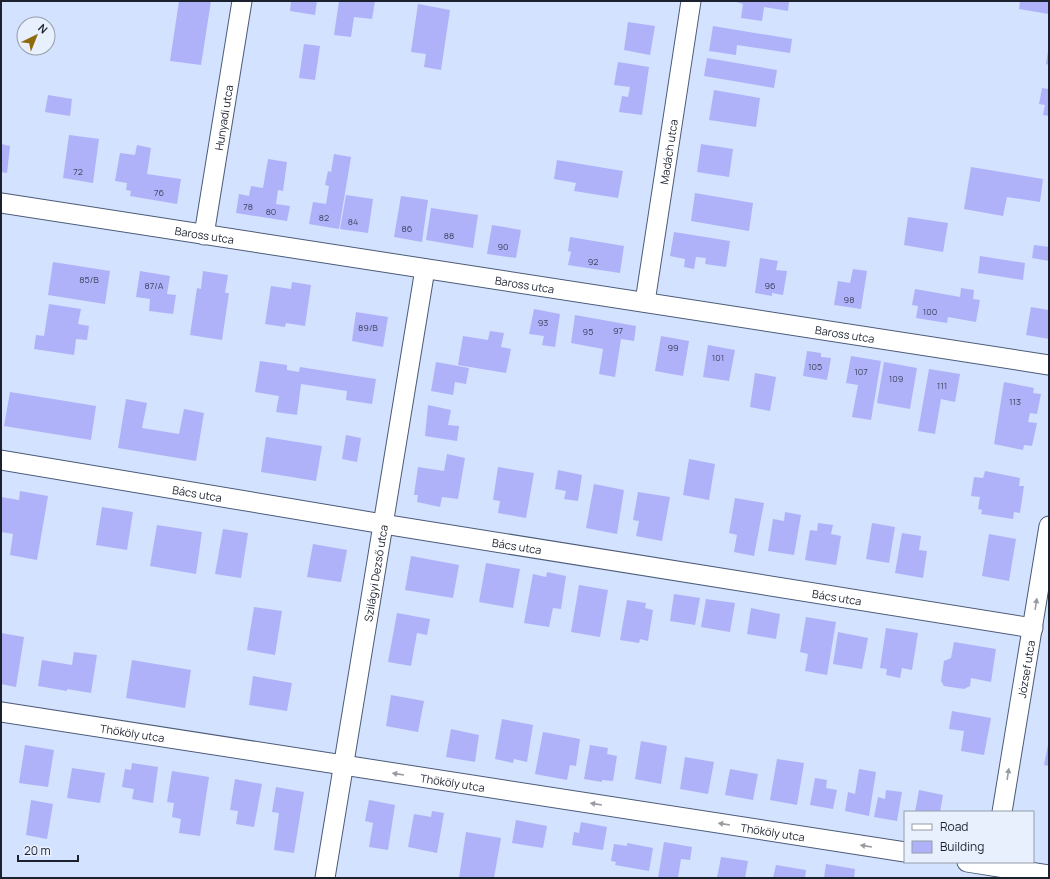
<svg xmlns="http://www.w3.org/2000/svg" width="1050" height="879" font-family="Manrope,sans-serif">
  <style>
    .building { fill: #b0b2f9 }
    .lines { fill: none; stroke-linecap: round; stroke-linejoin: round }
    .minor-casing { stroke: #4b5b78; stroke-width: 21 }
    .minor { stroke: #fff; stroke-width: 19 }
    .oneway { fill: #989ba1 }
    .labels { text-anchor: middle; dominant-baseline: central; stroke-width: 3; stroke-linejoin: round; paint-order: stroke }
    .number-label { font-size: 9px; fill: #404561 }
    .street-label { font-size: 11px; fill: #1b212e; stroke: #e8effd }
  </style>
  <rect width="100%" height="100%" fill="#d3e2fe"/>
  <!-- building -->
  <g class="building">
    <polygon points="179,1 211,1 201,65 170,61"/>
    <polygon points="291,1 317,1 315,15 290,11"/>
    <polygon points="339,1 375,1 372,19 354,17 351,37 334,35"/>
    <polygon points="733,1 789,1 788,11 764,7 762,21 741,18 743,4"/>
    <polygon points="1020,1 1049,1 1049,14 1019,9"/>
    <polygon points="418,4 450,10 441,70 424,67 426,54 411,52"/>
    <polygon points="628,22 655,26 650,55 624,50"/>
    <polygon points="713,26 792,39 790,53 737,45 736,55 709,51"/>
    <polygon points="304,44 320,46 315,80 299,78"/>
    <polygon points="1048,51 1049,51 1049,65 1046,64"/>
    <polygon points="707,58 777,70 774,88 704,76"/>
    <polygon points="618,62 649,67 642,115 619,112 622,96 628,97 630,87 614,85"/>
    <polygon points="1048,85 1049,85 1049,116 1043,115 1045,105 1039,104 1042,88 1048,89"/>
    <polygon points="714,90 760,98 756,127 709,120"/>
    <polygon points="48,95 72,99 70,116 45,112"/>
    <polygon points="69,135 99,139 93,183 63,178"/>
    <polygon points="1,144 10,146 7,173 1,172"/>
    <polygon points="701,144 733,149 729,177 697,172"/>
    <polygon points="137,145 151,148 147,174 181,179 177,204 130,196 131,191 126,190 127,183 115,181 120,153 135,155"/>
    <polygon points="334,154 351,157 339,229 309,224 313,202 326,204 329,186 325,185 328,171 331,172"/>
    <polygon points="268,159 287,162 283,191 278,190 276,204 290,206 287,221 236,213 239,194 249,196 251,186 263,188"/>
    <polygon points="557,160 623,171 618,198 574,191 576,183 554,179"/>
    <polygon points="971,167 1043,179 1040,202 1007,197 1003,216 964,209"/>
    <polygon points="695,193 753,203 749,231 691,221"/>
    <polygon points="346,195 373,199 368,233 340,229"/>
    <polygon points="401,196 428,200 422,242 394,237"/>
    <polygon points="431,208 478,215 473,248 426,240"/>
    <polygon points="908,217 948,223 943,252 904,245"/>
    <polygon points="492,225 521,230 516,258 487,254"/>
    <polygon points="674,232 730,241 726,267 705,264 706,258 696,257 694,269 684,267 685,259 670,256"/>
    <polygon points="570,237 624,246 620,273 568,265 571,252 568,251"/>
    <polygon points="1034,245 1049,247 1049,261 1032,258"/>
    <polygon points="980,256 1025,263 1023,280 978,273"/>
    <polygon points="760,258 778,261 776,270 787,271 783,295 772,293 772,296 755,293"/>
    <polygon points="53,262 110,271 105,304 48,295"/>
    <polygon points="853,269 867,271 861,309 834,305 838,281 850,283"/>
    <polygon points="140,271 170,276 167,294 176,295 173,314 149,311 150,299 136,297"/>
    <polygon points="203,271 228,275 225,293 229,293 222,340 190,335 197,288 201,289"/>
    <polygon points="292,282 311,285 305,326 286,323 285,327 265,324 271,286 291,289"/>
    <polygon points="961,288 974,290 973,299 980,300 976,322 948,317 947,323 916,318 918,306 912,305 915,289 960,297"/>
    <polygon points="49,304 81,309 78,324 89,326 87,340 76,339 74,355 34,349 36,335 44,336"/>
    <polygon points="1031,307 1049,310 1049,339 1026,335"/>
    <polygon points="534,309 560,314 555,347 542,345 544,336 529,334"/>
    <polygon points="356,312 388,317 383,347 352,341"/>
    <polygon points="575,315 636,326 634,341 621,339 615,377 599,374 603,349 571,343"/>
    <polygon points="490,331 504,333 501,347 511,349 506,373 458,365 463,336 488,340"/>
    <polygon points="661,336 689,341 683,376 655,371"/>
    <polygon points="708,345 735,350 729,381 703,377"/>
    <polygon points="807,351 821,353 821,357 831,358 827,380 803,376"/>
    <polygon points="851,356 881,361 871,420 852,417 858,385 846,383"/>
    <polygon points="260,361 287,365 287,370 299,372 300,367 376,379 372,404 346,400 347,391 301,384 297,415 276,412 279,396 255,392"/>
    <polygon points="436,362 469,368 466,384 455,382 453,395 431,391"/>
    <polygon points="884,362 917,368 910,409 877,403"/>
    <polygon points="929,369 960,374 955,402 941,399 935,434 918,431"/>
    <polygon points="755,373 776,377 770,411 750,407"/>
    <polygon points="1004,382 1034,388 1033,393 1041,394 1037,414 1030,413 1028,422 1037,423 1032,446 1024,445 1023,450 994,444"/>
    <polygon points="10,392 96,406 91,440 4,426"/>
    <polygon points="126,399 147,403 142,428 179,434 184,409 204,413 196,461 118,448"/>
    <polygon points="428,405 451,410 448,425 459,426 457,441 425,436"/>
    <polygon points="346,435 361,438 357,462 342,459"/>
    <polygon points="266,437 322,446 316,481 261,472"/>
    <polygon points="447,454 465,458 458,499 442,497 440,507 417,502 418,495 414,495 418,467 444,471"/>
    <polygon points="689,459 715,464 709,500 683,495"/>
    <polygon points="498,467 534,473 526,518 498,513 500,501 493,500"/>
    <polygon points="558,470 582,475 578,501 564,499 566,491 555,489"/>
    <polygon points="985,471 1020,478 1019,486 1024,486 1020,513 1014,512 1013,519 981,514 982,510 978,509 980,497 971,496 974,477 983,478"/>
    <polygon points="594,484 624,490 617,534 586,528"/>
    <polygon points="20,491 48,496 37,560 10,555 13,534 1,532 1,497 19,500"/>
    <polygon points="638,492 670,497 662,541 636,536 639,521 633,520"/>
    <polygon points="735,498 764,503 754,556 734,552 737,535 729,533"/>
    <polygon points="102,507 133,512 127,550 96,545"/>
    <polygon points="785,512 801,515 794,555 768,551 773,519 784,521"/>
    <polygon points="818,523 833,525 831,534 841,536 836,565 805,560 810,530 817,531"/>
    <polygon points="872,523 895,527 889,563 866,559"/>
    <polygon points="157,525 202,532 196,574 150,566"/>
    <polygon points="223,529 248,533 241,578 215,574"/>
    <polygon points="902,533 921,536 919,550 927,551 923,578 895,573"/>
    <polygon points="989,534 1016,539 1009,581 982,576"/>
    <polygon points="313,544 347,550 341,582 307,577"/>
    <polygon points="411,556 459,565 453,598 405,590"/>
    <polygon points="486,563 520,569 513,608 479,602"/>
    <polygon points="547,572 566,576 561,609 553,608 549,627 524,623 533,574 546,577"/>
    <polygon points="579,585 608,590 600,637 571,632"/>
    <polygon points="674,594 700,598 695,625 670,621"/>
    <polygon points="706,599 735,603 730,632 701,627"/>
    <polygon points="627,600 646,603 645,608 653,610 648,641 640,639 639,643 620,640"/>
    <polygon points="254,607 282,611 275,655 247,650"/>
    <polygon points="751,608 780,614 776,639 747,634"/>
    <polygon points="397,613 430,619 427,635 417,633 411,666 388,662"/>
    <polygon points="806,617 836,622 827,675 805,671 808,654 800,652"/>
    <polygon points="886,628 918,633 912,670 902,668 900,678 886,675 887,669 880,668"/>
    <polygon points="838,632 868,638 862,669 833,664"/>
    <polygon points="1,633 24,637 16,687 1,684"/>
    <polygon points="954,642 996,649 991,682 971,678 970,686 964,689 944,686 941,681 944,661 951,658"/>
    <polygon points="74,652 97,655 91,693 67,689 67,691 38,686 42,660 72,665"/>
    <polygon points="132,660 191,670 185,708 126,698"/>
    <polygon points="253,676 292,683 287,711 249,705"/>
    <polygon points="391,695 424,701 418,732 386,726"/>
    <polygon points="952,711 991,718 984,755 961,751 964,731 949,729"/>
    <polygon points="502,719 533,725 527,762 514,759 513,763 495,759"/>
    <polygon points="451,729 479,735 475,762 446,757"/>
    <polygon points="543,732 580,739 576,766 570,765 567,780 535,774"/>
    <polygon points="641,741 667,746 661,784 635,779"/>
    <polygon points="25,745 54,750 48,787 19,783"/>
    <polygon points="590,745 608,748 607,754 617,756 613,781 602,780 602,782 584,779"/>
    <polygon points="1048,745 1049,745 1049,766 1044,765"/>
    <polygon points="685,757 714,762 708,794 680,789"/>
    <polygon points="777,759 804,763 797,805 770,800"/>
    <polygon points="132,763 158,767 153,803 132,799 134,789 122,787 125,769 131,770"/>
    <polygon points="72,768 105,773 100,803 67,798"/>
    <polygon points="730,769 758,774 753,800 725,795"/>
    <polygon points="859,769 876,772 869,816 845,811 848,792 855,794"/>
    <polygon points="172,771 209,777 200,836 179,833 181,819 172,817 174,803 167,802"/>
    <polygon points="815,778 827,780 826,788 837,790 833,809 810,805"/>
    <polygon points="235,779 262,784 254,827 236,824 238,811 230,810"/>
    <polygon points="276,787 304,792 294,853 274,850 279,813 272,812"/>
    <polygon points="886,790 902,792 897,821 874,817 878,797 885,799"/>
    <polygon points="919,790 943,795 940,812 915,812"/>
    <polygon points="31,800 53,804 47,839 26,835"/>
    <polygon points="369,800 395,805 388,850 369,847 373,823 365,821"/>
    <polygon points="432,811 444,813 437,853 408,847 414,814 431,817"/>
    <polygon points="516,820 547,826 543,848 512,843"/>
    <polygon points="581,822 607,827 603,850 572,845 574,832 579,833"/>
    <polygon points="466,832 501,838 494,878 459,878"/>
    <polygon points="664,842 692,847 690,860 681,859 678,878 658,878"/>
    <polygon points="627,843 653,848 649,871 615,865 616,862 611,861 614,844 627,846"/>
    <polygon points="721,857 748,861 745,878 717,878"/>
    <polygon points="826,864 855,869 854,878 824,878"/>
    <polygon points="776,865 806,870 805,878 773,878"/>
  </g>
  <g class="lines">
    <defs>
      <g id="minor">
        <path id="s1" d="M1,203L1049,365"/>
        <path id="s2" d="M204,235L242,1"/>
        <path id="s3" d="M645,302L691,1"/>
        <path id="s4" d="M1,460L383,524L1033,628"/>
        <path id="s5" d="M1,712L905,852"/>
        <path id="s6" d="M1002,812L1049,526"/>
        <polyline points="967,862 1049,875"/>
        <path id="s7" d="M325,878L425,269"/>
      </g>
    </defs>
    <!-- minor casing -->
    <use href="#minor" class="minor-casing"/>
    <!-- minor -->
    <use href="#minor" class="minor"/>
  </g>
  <!-- one-way arrows -->
  <defs><path id="oneway-solid" d="M-6-.8H1V-3.2L6.5 0L1 3.2V.8H-6Z"/></defs>
  <g class="oneway">
    <use href="#oneway-solid" transform="translate(1036 604) rotate(-81)"/>
    <use href="#oneway-solid" transform="translate(398 774) rotate(-171)"/>
    <use href="#oneway-solid" transform="translate(1008 774) rotate(-81)"/>
    <use href="#oneway-solid" transform="translate(596 804) rotate(-171)"/>
    <use href="#oneway-solid" transform="translate(724 824) rotate(-171)"/>
    <use href="#oneway-solid" transform="translate(866 846) rotate(-171)"/>
  </g>
  <g class="labels">
    <!-- number labels -->
    <g class="number-label">
      <text x="78" y="171">72</text>
      <text x="159" y="192">76</text>
      <text x="248" y="206">78</text>
      <text x="271" y="211">80</text>
      <text x="324" y="217">82</text>
      <text x="353" y="221">84</text>
      <text x="407" y="228">86</text>
      <text x="449" y="235">88</text>
      <text x="503" y="246">90</text>
      <text x="593" y="261">92</text>
      <text x="89" y="279">85/B</text>
      <text x="154" y="285">87/A</text>
      <text x="770" y="285">96</text>
      <text x="849" y="299">98</text>
      <text x="930" y="311">100</text>
      <text x="543" y="322">93</text>
      <text x="368" y="327">89/B</text>
      <text x="618" y="330">97</text>
      <text x="588" y="331">95</text>
      <text x="673" y="347">99</text>
      <text x="718" y="357">101</text>
      <text x="815" y="366">105</text>
      <text x="861" y="371">107</text>
      <text x="896" y="378">109</text>
      <text x="942" y="385">111</text>
      <text x="1015" y="401">113</text>
    </g>
    <!-- street labels -->
    <g class="street-label">
      <text stroke="none"><textPath href="#s2" startOffset="119">Hunyadi utca</textPath></text>
      <text stroke="none"><textPath href="#s3" startOffset="152">Madách utca</textPath></text>
      <text stroke="none"><textPath href="#s1" startOffset="206">Baross utca</textPath></text>
      <text stroke="none"><textPath href="#s1" startOffset="530">Baross utca</textPath></text>
      <text stroke="none"><textPath href="#s1" startOffset="854">Baross utca</textPath></text>
      <text stroke="none"><textPath href="#s4" startOffset="199">Bács utca</textPath></text>
      <text stroke="none"><textPath href="#s4" startOffset="523">Bács utca</textPath></text>
      <text stroke="none"><textPath href="#s7" startOffset="309">Szilágyi Dezső utca</textPath></text>
      <text stroke="none"><textPath href="#s4" startOffset="847">Bács utca</textPath></text>
      <text stroke="none"><textPath href="#s6" startOffset="145">József utca</textPath></text>
      <text stroke="none"><textPath href="#s5" startOffset="133">Thököly utca</textPath></text>
      <text stroke="none"><textPath href="#s5" startOffset="457">Thököly utca</textPath></text>
      <text stroke="none"><textPath href="#s5" startOffset="781">Thököly utca</textPath></text>
    </g>
  </g>
  <!-- border -->
  <rect width="1050" height="879" fill="none" stroke="#1b212e" stroke-width="4"/>
  <!-- legend -->
  <rect x="904" y="811" width="130" height="52" fill="#e8effd" stroke="#969daa"/>
  <rect x="912" y="824" width="20" height="6" fill="#ffffff" stroke="#969daa"/>
  <text x="940" y="831" font-size="12" fill="#1b212e">Road</text>
  <rect x="912" y="841" width="20" height="12" fill="#b0b2f9" stroke="#969daa"/>
  <text x="940" y="851" font-size="12" fill="#1b212e">Building</text>
  <!-- north arrow -->
  <g transform="translate(36 36) rotate(43)"><circle r="19" fill="#e8effd" stroke="#969daa"/>
  <path d="M0-3L7 15L0 10L-7 15Z" fill="#8e690d"/>
  <text y="-6" font-size="11" font-weight="bold" text-anchor="middle" fill="#1b212e">N</text>
  </g>
  <!-- scale -->
  <path d="M18 855v6h60v-6" fill="none" stroke="#1b212e" stroke-width="2"/>
  <text x="24" y="855" font-size="12" fill="#1b212e" stroke="#e8effd" stroke-width="3" paint-order="stroke">20 m</text>
</svg>
